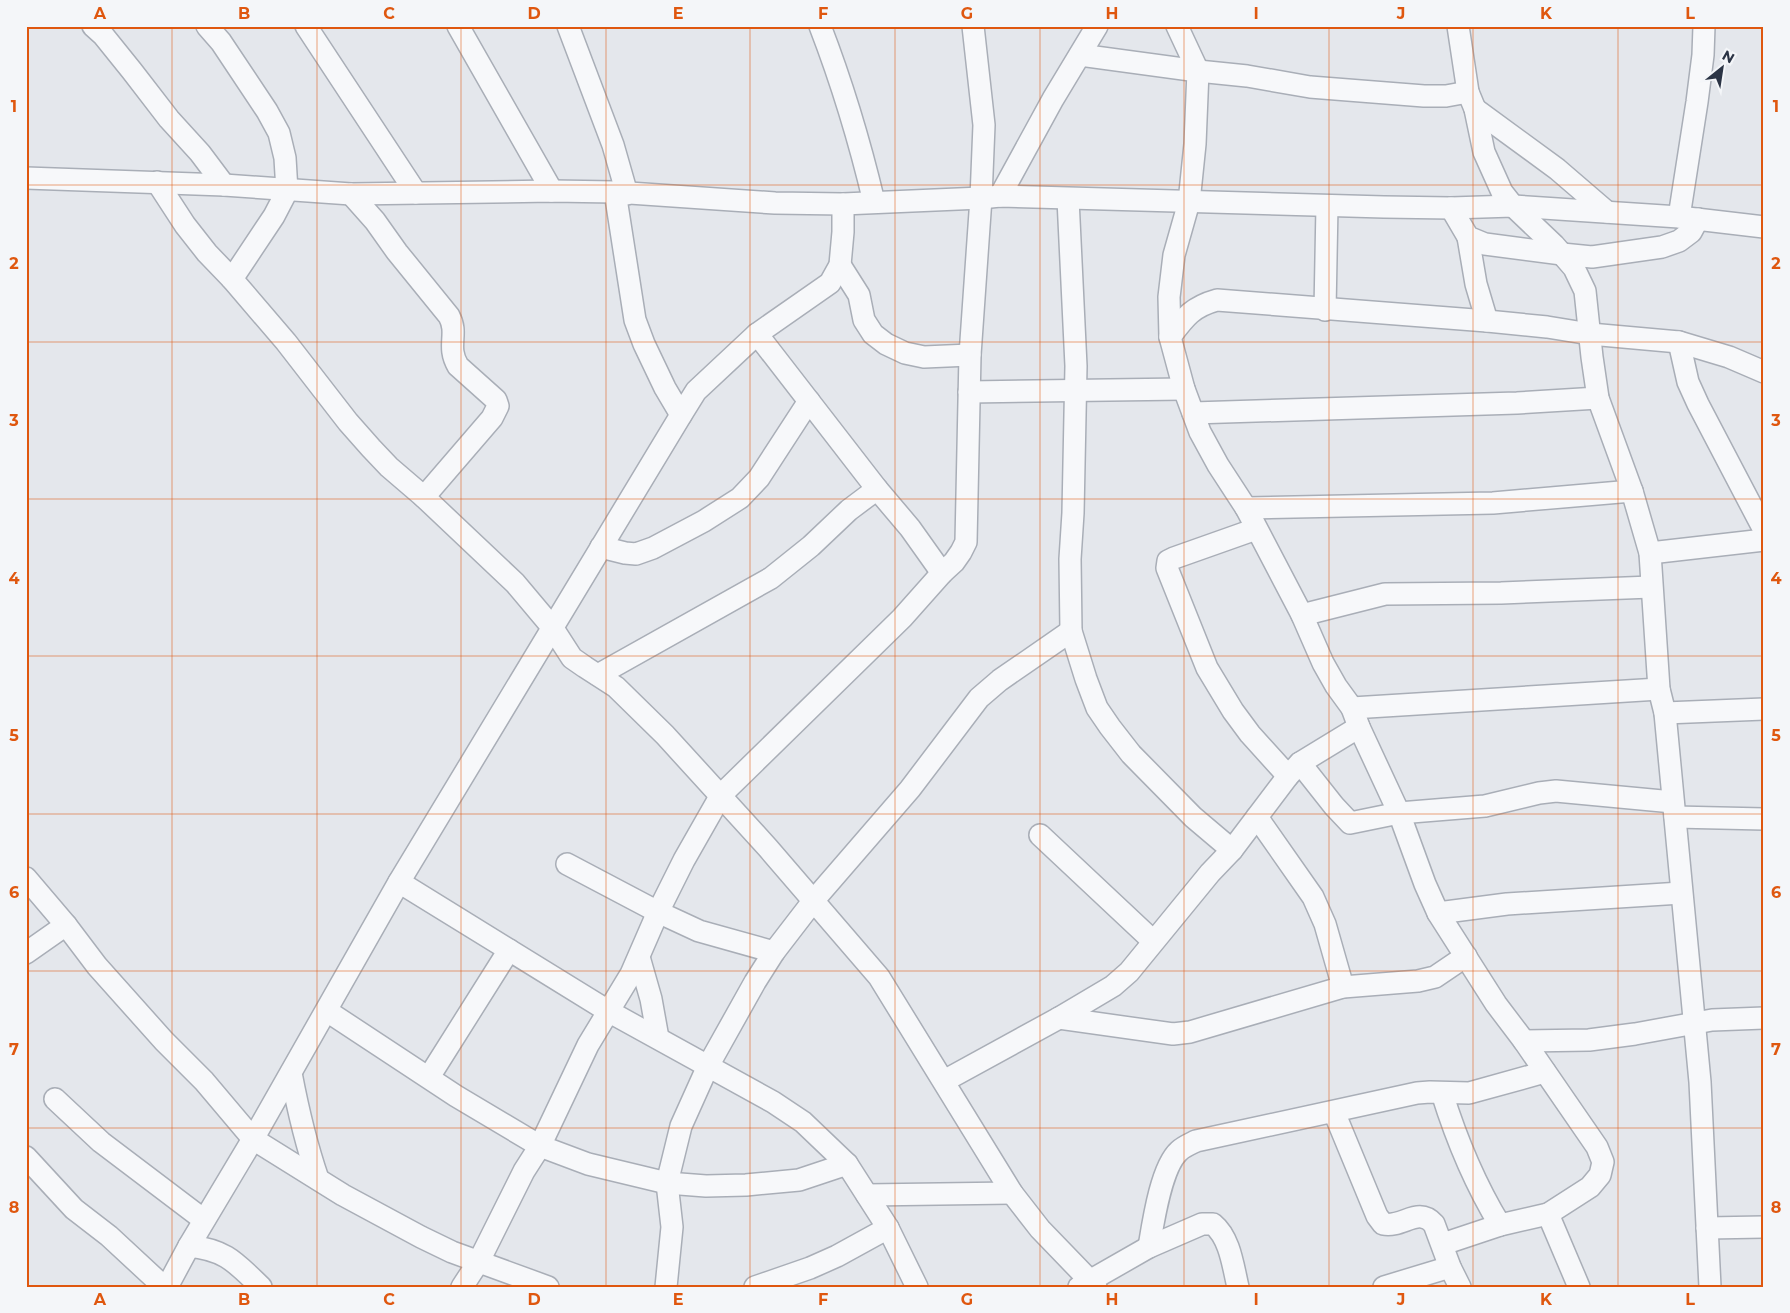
<svg xmlns="http://www.w3.org/2000/svg" width="1790" height="1313" font-family="Montserrat,sans-serif">
  <style>
    .lines { fill: none; stroke-linecap: round; stroke-linejoin: round }
    .minor-casing { stroke: #a9aeb7; stroke-width: 24 }
    .minor { stroke: #f7f8fa; stroke-width: 21 }
    .grid { fill: none; stroke: #df570f; stroke-width: 1; stroke-opacity: 0.55 }
    .neatline { fill: none; stroke: #df570f; stroke-width: 2 }
    .grid-label { font-size: 16px; text-anchor: middle; font-weight: bold; fill: #df570f }
  </style>
  <rect width="100%" height="100%" fill="#e4e7ec"/>
  <g class="lines">
    <defs>
      <g id="minor">
        <polyline points="93,26 103,35 132,71 169,119 200,153 224,185"/>
        <polyline points="207,26 221,42 267,111 279,133 285,158 287,191 274,216 232,279"/>
        <polyline points="306,26 416,193"/>
        <polyline points="458,26 552,191"/>
        <polyline points="568,26 613,145 627,194"/>
        <path d="M820,26C842,83 860,143 874,202"/>
        <polyline points="1177,26 1198,71 1195,144 1189,202 1174,255 1169,297 1170,337 1184,389 1200,432 1218,465 1246,508 1302,615 1323,663 1336,686 1352,708 1359,727 1399,813 1425,884 1438,913 1496,1004 1524,1041 1597,1147 1603,1162 1600,1175 1590,1187 1548,1214 1500,1225 1443,1244"/>
        <polyline points="1458,26 1468,92 1475,109 1484,152 1502,192 1513,206 1554,245 1574,268 1585,291 1592,357 1598,398 1632,491 1650,553 1659,689 1665,713 1700,1082 1710,1287"/>
        <polyline points="1080,55 1198,71 1247,76 1310,87 1424,96 1446,96 1468,92"/>
        <polyline points="1475,109 1557,169 1607,212"/>
        <polyline points="26,178 224,185 351,194 552,191 615,192 775,203 843,204 981,198 1000,196 1384,207 1451,208 1513,206 1679,217 1764,227"/>
        <polyline points="157,182 185,225 207,253 232,279 286,342 348,422 371,448 389,467 424,497 515,583 552,627 572,658 585,667 616,687 665,735 768,848 879,977 1012,1193 1040,1229 1096,1287"/>
        <polyline points="615,192 635,320 644,344 665,388 681,415"/>
        <path d="M351,194L375,221L397,252L449,316C459,334 446,346 458,366L496,400L498,406L492,418L424,497"/>
        <polyline points="1000,196 1053,99 1097,26"/>
        <polyline points="1068,199 1076,366 1073,513 1070,559 1071,631 1086,679 1097,708 1110,727 1131,754 1193,817 1232,850"/>
        <polyline points="1451,208 1468,237 1485,244 1562,254 1592,257 1662,247 1679,241 1691,232 1698,219"/>
        <polyline points="1679,217 1697,102 1703,55 1704,26"/>
        <polyline points="1468,237 1476,284 1487,321"/>
        <polyline points="840,265 859,295 864,320 873,334 886,344 905,353 924,357 970,355"/>
        <polyline points="1325,310 1327,206"/>
        <polyline points="757,334 877,489 910,528 942,573"/>
        <path d="M1170,337C1185,317 1192,307 1217,300L1487,321L1547,327L1590,334L1679,342L1729,357L1764,372"/>
        <polyline points="1679,342 1688,382 1698,404 1764,530"/>
        <polyline points="969,392 1184,389"/>
        <polyline points="1193,413 1517,403 1598,398"/>
        <polyline points="1246,508 1493,503 1632,491"/>
        <polyline points="1256,529 1174,558 1168,561 1167,568 1207,668 1233,711 1250,734 1288,776"/>
        <polyline points="601,547 625,553 636,554 653,548 704,521 740,498 759,478 809,401"/>
        <polyline points="1650,553 1764,540"/>
        <polyline points="1302,615 1385,594 1501,593 1651,587"/>
        <polyline points="598,675 771,578 811,546 849,510 877,489"/>
        <polyline points="1352,708 1659,689"/>
        <polyline points="1665,713 1764,709"/>
        <polyline points="1300,763 1334,806 1350,823 1399,813 1485,806 1539,793 1556,791 1673,802"/>
        <polyline points="1257,817 1313,897 1325,924 1343,987"/>
        <polyline points="1675,817 1764,819"/>
        <polyline points="1040,835 1153,941"/>
        <polyline points="567,864 658,912 699,931 774,952"/>
        <polyline points="26,878 66,925 97,966 164,1041 204,1081 253,1139 343,1195 421,1237 452,1252 548,1287"/>
        <polyline points="399,882 608,1011 773,1102 803,1122 847,1164 888,1228 917,1287"/>
        <polyline points="1438,913 1507,904 1681,893"/>
        <polyline points="26,953 66,925"/>
        <polyline points="639,957 651,999 658,1038"/>
        <polyline points="327,1011 456,1096 540,1146 588,1164 667,1183 706,1186 746,1185 799,1180 847,1164"/>
        <polyline points="1059,1018 1173,1034 1190,1032 1343,987 1418,981 1435,977 1466,956"/>
        <polyline points="1524,1041 1589,1040 1635,1034 1712,1020 1764,1018"/>
        <path d="M291,1073C298,1110 306,1144 318,1179"/>
        <polyline points="429,1077 509,950"/>
        <polyline points="944,1081 1059,1018 1113,986 1129,972 1210,873 1232,850 1288,776 1300,763 1359,727"/>
        <path d="M1442,1093C1456,1138 1475,1184 1500,1225"/>
        <polyline points="55,1099 101,1142 204,1220"/>
        <path d="M1334,1112L1377,1216L1383,1224C1403,1228 1418,1206 1434,1224L1450,1267L1460,1287"/>
        <polyline points="26,1157 74,1209 109,1236 164,1287"/>
        <polyline points="867,1195 1012,1193"/>
        <polyline points="1548,1214 1579,1287"/>
        <polyline points="1707,1228 1764,1227"/>
        <path d="M189,1246C226,1250 235,1262 261,1287"/>
        <path d="M1149,1247C1153,1223 1161,1167 1179,1151C1183,1147 1190,1144 1196,1141L1417,1093L1430,1092L1469,1093L1545,1072"/>
        <polyline points="167,1287 189,1246 253,1139 399,882 681,415 696,391 757,334 830,283 840,265 843,232 843,204"/>
        <polyline points="462,1287 479,1261 524,1171 540,1146 588,1045 631,974 658,912 684,860 721,795 902,618 942,573 954,562 961,552 966,542 970,355 981,198 984,125 973,26"/>
        <polyline points="666,1287 672,1227 667,1183 681,1126 708,1066 755,982 774,952 814,900 910,789 979,698 1000,680 1071,631"/>
        <polyline points="755,1287 810,1268 837,1256 888,1228"/>
        <path d="M1079,1287L1149,1247L1202,1224H1213C1230,1238 1233,1266 1238,1287"/>
        <polyline points="1384,1287 1450,1267"/>
      </g>
    </defs>
    <!-- minor casing -->
    <use href="#minor" class="minor-casing"/>
    <!-- minor -->
    <use href="#minor" class="minor"/>
  </g>
  <!-- grid -->
  <path class="grid" d="M172,26V1287M317,26V1287M461,26V1287M606,26V1287M750,26V1287M895,26V1287M1040,26V1287M1184,26V1287M1329,26V1287M1473,26V1287M1618,26V1287M26,185H1764M26,342H1764M26,499H1764M26,656H1764M26,814H1764M26,971H1764M26,1128H1764"/>
  <!-- border -->
  <rect width="1790" height="1313" fill="none" stroke="#f4f6f9" stroke-width="55"/>
  <!-- north arrow -->
  <g transform="translate(1722 68) rotate(30)" stroke="#f4f6f9" stroke-width="4" paint-order="stroke">
  <path d="M0-4L9 19L0 12L-9 19Z" fill="#2b3445"/>
  <text y="-8" font-size="14" font-weight="bold" text-anchor="middle" fill="#2b3445">N</text>
  </g>
  <rect x="28" y="28" width="1734" height="1258" class="neatline"/>
  <g class="grid-label">
    <text x="100" y="19">A</text>
    <text x="244" y="19">B</text>
    <text x="389" y="19">C</text>
    <text x="534" y="19">D</text>
    <text x="678" y="19">E</text>
    <text x="823" y="19">F</text>
    <text x="967" y="19">G</text>
    <text x="1112" y="19">H</text>
    <text x="1256" y="19">I</text>
    <text x="1401" y="19">J</text>
    <text x="1546" y="19">K</text>
    <text x="1690" y="19">L</text>
    <text x="14" y="112">1</text>
    <text x="1776" y="112">1</text>
    <text x="14" y="269">2</text>
    <text x="1776" y="269">2</text>
    <text x="14" y="426">3</text>
    <text x="1776" y="426">3</text>
    <text x="14" y="584">4</text>
    <text x="1776" y="584">4</text>
    <text x="14" y="741">5</text>
    <text x="1776" y="741">5</text>
    <text x="14" y="898">6</text>
    <text x="1776" y="898">6</text>
    <text x="14" y="1055">7</text>
    <text x="1776" y="1055">7</text>
    <text x="14" y="1213">8</text>
    <text x="1776" y="1213">8</text>
    <text x="100" y="1305">A</text>
    <text x="244" y="1305">B</text>
    <text x="389" y="1305">C</text>
    <text x="534" y="1305">D</text>
    <text x="678" y="1305">E</text>
    <text x="823" y="1305">F</text>
    <text x="967" y="1305">G</text>
    <text x="1112" y="1305">H</text>
    <text x="1256" y="1305">I</text>
    <text x="1401" y="1305">J</text>
    <text x="1546" y="1305">K</text>
    <text x="1690" y="1305">L</text>
  </g>
</svg>
